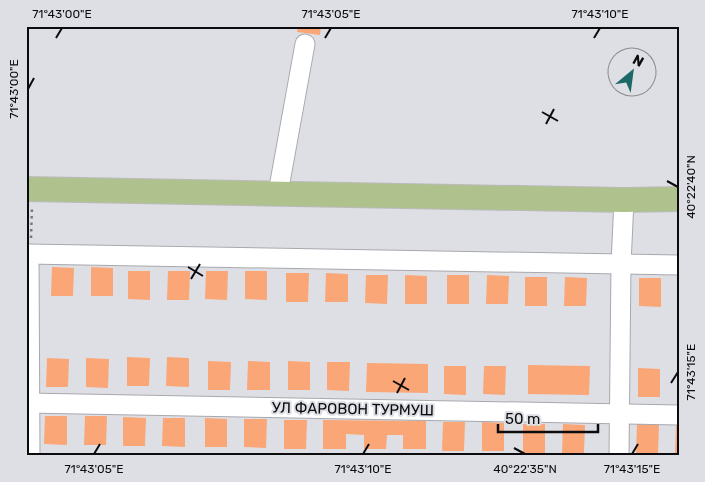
<svg xmlns="http://www.w3.org/2000/svg" width="705" height="482" font-family="Rubik,sans-serif">
  <style>
    .building { fill: #faa677 }
    .lines { fill: none; stroke-linecap: round; stroke-linejoin: round }
    .minor-casing { stroke: #a8a9ae; stroke-width: 21 }
    .major-casing { stroke: #bbbbbc; stroke-width: 26 }
    .path { stroke: #79797d; stroke-width: 2.5; stroke-dasharray: 2.5 4; stroke-linecap: butt }
    .minor { stroke: #fff; stroke-width: 19 }
    .major { stroke: #afc28e; stroke-width: 24 }
    .ticks { fill: none; stroke: #0c0c0e; stroke-width: 2 }
    .labels { text-anchor: middle; dominant-baseline: central; stroke-width: 4; stroke-linejoin: round; paint-order: stroke }
    .street-label { font-size: 15px; fill: #0c0c0e; stroke: #dedfe5 }
    .neatline { fill: none; stroke: #0c0c0e; stroke-width: 2 }
    .ticks-label { font-size: 12px; text-anchor: middle; fill: #0c0c0e }
  </style>
  <rect width="100%" height="100%" fill="#dedfe5"/>
  <!-- building -->
  <g class="building">
    <polygon points="298,26 321,26 320,35 297,32"/>
    <polygon points="52,267 74,268 73,296 51,296"/>
    <polygon points="91,267 113,268 113,296 91,296"/>
    <polygon points="128,271 150,271 150,300 128,299"/>
    <polygon points="168,271 190,271 189,300 167,300"/>
    <polygon points="206,271 228,271 227,300 205,299"/>
    <polygon points="245,271 267,271 267,300 245,299"/>
    <polygon points="286,273 309,273 308,302 286,302"/>
    <polygon points="326,273 348,274 348,302 325,302"/>
    <polygon points="366,275 388,275 387,304 365,303"/>
    <polygon points="405,275 427,276 427,304 405,304"/>
    <rect x="447" y="275" width="22" height="29"/>
    <polygon points="487,275 509,276 508,304 486,304"/>
    <rect x="525" y="277" width="22" height="29"/>
    <polygon points="565,277 587,278 586,306 564,306"/>
    <polygon points="639,278 661,278 661,307 639,306"/>
    <polygon points="127,357 150,358 149,386 127,386"/>
    <polygon points="167,357 189,358 189,387 166,386"/>
    <polygon points="47,358 69,359 68,387 46,387"/>
    <polygon points="86,358 109,359 108,388 86,387"/>
    <polygon points="208,361 231,362 230,390 208,390"/>
    <polygon points="248,361 270,362 270,390 247,390"/>
    <polygon points="288,361 310,362 310,390 288,390"/>
    <polygon points="327,362 350,362 349,391 327,390"/>
    <polygon points="367,363 428,364 428,393 366,392"/>
    <polygon points="528,365 590,366 589,395 528,394"/>
    <polygon points="444,366 466,366 466,395 444,394"/>
    <polygon points="484,366 506,366 505,395 483,394"/>
    <polygon points="638,368 660,369 660,397 638,397"/>
    <polygon points="45,416 67,416 67,445 44,444"/>
    <polygon points="85,416 107,416 106,445 84,445"/>
    <polygon points="123,417 146,418 145,446 123,446"/>
    <polygon points="163,418 185,418 185,447 162,446"/>
    <polygon points="205,418 227,419 227,447 205,447"/>
    <polygon points="244,419 267,419 266,448 244,447"/>
    <polygon points="284,420 307,420 306,449 284,449"/>
    <polygon points="323,420 426,421 426,449 403,449 403,435 387,435 386,449 364,449 364,435 346,434 346,449 323,449"/>
    <polygon points="443,422 465,422 464,451 442,451"/>
    <polygon points="482,422 504,423 504,451 482,451"/>
    <rect x="523" y="424" width="22" height="29"/>
    <polygon points="563,424 585,425 584,453 562,453"/>
    <polygon points="637,424 659,425 658,453 636,453"/>
    <polygon points="676,425 679,425 679,454 675,454"/>
  </g>
  <g class="lines">
    <defs>
      <g id="minor">
        <polyline points="278,193 305,44"/>
        <polyline points="26,254 679,265"/>
        <polyline points="29,254 30,456"/>
        <polyline points="26,403 679,415"/>
        <polyline points="619,456 621,264 624,200"/>
      </g>
      <polyline id="major" points="26,189 624,200 679,199"/>
    </defs>
    <!-- minor casing -->
    <use href="#minor" class="minor-casing"/>
    <!-- major casing -->
    <use href="#major" class="major-casing"/>
    <!-- path -->
    <polyline class="path" points="31,238 32,206"/>
    <!-- minor -->
    <use href="#minor" class="minor"/>
    <!-- major -->
    <use href="#major" class="major"/>
  </g>
  <!-- ticks -->
  <path class="ticks" d="M56,38L62,28M325,38L331,28M594,38L600,28M28,89L34,78M542,112L558,121M546,124L554,109M667,181L678,187M188,267L203,276M191,279L200,264M393,381L409,390M671,383L678,372M397,393L405,378M514,448L525,454M94,454L100,444M363,454L369,444M632,454L638,444"/>
  <g class="labels">
    <!-- street labels -->
    <g class="street-label">
      <text transform="translate(353 409) rotate(1)">УЛ ФАРОВОН ТУРМУШ</text>
    </g>
  </g>
  <!-- border -->
  <rect width="705" height="482" fill="none" stroke="#dedfe5" stroke-width="55"/>
  <!-- north arrow -->
  <g transform="translate(632 72) rotate(29)"><circle r="24" fill="#dedfe5" stroke="#8a8b8f"/>
  <path d="M0-4L9 19L0 12L-9 19Z" fill="#1a6867"/>
  <text y="-8" font-size="14" font-weight="bold" text-anchor="middle" fill="#0c0c0e">N</text>
  </g>
  <!-- scale -->
  <path d="M498 424v8h100v-8" fill="none" stroke="#0c0c0e" stroke-width="2.5"/>
  <text x="505" y="424" font-size="15" fill="#0c0c0e" stroke="#dedfe5" stroke-width="4" paint-order="stroke">50 m</text>
  <rect x="28" y="28" width="650" height="426" class="neatline"/>
  <g class="ticks-label">
    <text x="62" y="18">71°43'00"E</text>
    <text x="331" y="18">71°43'05"E</text>
    <text x="600" y="18">71°43'10"E</text>
    <text transform="translate(14 89) rotate(-90)" y="4">71°43'00"E</text>
    <text transform="translate(691 187) rotate(-90)" y="4">40°22'40"N</text>
    <text transform="translate(691 372) rotate(-90)" y="4">71°43'15"E</text>
    <text x="94" y="473">71°43'05"E</text>
    <text x="363" y="473">71°43'10"E</text>
    <text x="525" y="473">40°22'35"N</text>
    <text x="632" y="473">71°43'15"E</text>
  </g>
</svg>
